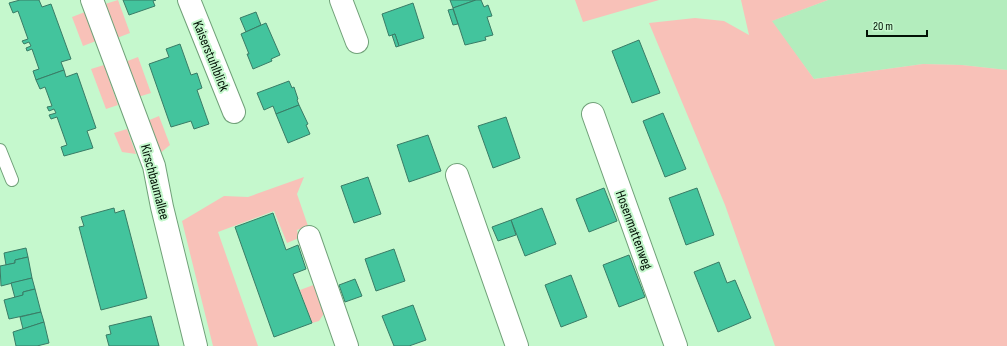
<svg xmlns="http://www.w3.org/2000/svg" width="1007" height="346" font-family="'Sofia Sans Condensed',sans-serif">
  <style>
    .built { fill: #b3edbd }
    .green { fill: #f8c1b8 }
    .building { fill: #43c49d; stroke: #397c66 }
    .lines { fill: none; stroke-linecap: round; stroke-linejoin: round }
    .lane-casing { stroke: #71a179; stroke-width: 14 }
    .street-casing { stroke: #71a179; stroke-width: 24 }
    .lane { stroke: #fff; stroke-width: 12 }
    .street { stroke: #fff; stroke-width: 22 }
    .labels { text-anchor: middle; dominant-baseline: central; stroke-width: 4; stroke-linejoin: round; paint-order: stroke }
    .street-label { font-size: 14px; fill: #021205; stroke: #c5f8cd }
  </style>
  <rect width="100%" height="100%" fill="#c5f8cd"/>
  <!-- built -->
  <polygon class="built" points="828,0 1007,0 1007,70 962,65 923,64 814,79 771,21"/>
  <!-- green -->
  <g class="green">
    <polygon points="118,0 130,33 117,38 105,4"/>
    <polygon points="575,0 659,0 583,22"/>
    <polygon points="741,0 828,0 772,21 814,79 923,64 962,65 1007,70 1007,346 775,346 725,205 649,23 695,18 724,21 749,35"/>
    <polygon points="85,12 96,41 83,46 72,17"/>
    <polygon points="138,57 151,93 138,97 125,62"/>
    <polygon points="104,65 118,105 106,109 91,69"/>
    <polygon points="159,116 170,145 159,154 147,121"/>
    <polygon points="127,129 136,154 122,152 114,133"/>
    <polygon points="304,177 297,194 308,226 297,230 299,238 287,243 274,211 218,232 258,346 213,346 182,221 224,196 248,197"/>
    <polygon points="316,284 325,312 319,321 312,323 300,290"/>
  </g>
  <!-- building -->
  <g class="building">
    <polygon points="20,0 39,0 42,7 51,4 71,59 61,62 64,70 36,80 33,71 39,69 32,49 27,51 26,48 31,46 29,42 24,44 22,41 28,39 18,11 13,13 9,3"/>
    <polygon points="123,0 156,0 153,1 155,6 129,15"/>
    <polygon points="450,0 476,0 453,8"/>
    <polygon points="476,0 481,0 484,7 488,5 492,16 487,17 493,35 485,37 486,40 465,45 453,8"/>
    <polygon points="413,3 424,38 399,46 395,34 389,36 382,14"/>
    <polygon points="453,9 458,24 453,25 448,10"/>
    <polygon points="256,12 261,25 246,32 240,18"/>
    <polygon points="266,23 280,55 271,59 272,61 253,69 247,54 249,54 241,34"/>
    <polygon points="395,34 399,46 396,47 392,35"/>
    <polygon points="639,40 660,93 632,103 612,51"/>
    <polygon points="180,44 191,75 197,73 202,88 197,90 209,124 194,129 191,121 171,127 149,64 169,57 166,49"/>
    <polygon points="64,70 66,77 77,73 96,128 87,131 93,148 64,156 61,147 67,145 57,117 51,119 49,115 56,113 54,109 49,111 47,107 52,106 45,87 40,89 36,80"/>
    <polygon points="289,81 292,88 294,87 298,99 297,100 299,105 276,114 273,106 264,110 257,93"/>
    <polygon points="299,105 308,124 306,125 310,134 288,143 276,114"/>
    <polygon points="663,113 686,169 665,177 643,121"/>
    <polygon points="506,117 520,158 493,168 478,126"/>
    <polygon points="428,135 441,171 409,182 397,145"/>
    <polygon points="368,177 381,214 354,223 341,186"/>
    <polygon points="604,188 617,221 589,232 576,199"/>
    <polygon points="697,188 714,235 686,245 669,198"/>
    <polygon points="114,208 115,213 124,210 147,298 101,310 79,227 84,226 81,217"/>
    <polygon points="542,208 556,244 525,256 511,220"/>
    <polygon points="273,213 286,250 298,245 306,269 293,274 312,323 274,337 235,227"/>
    <polygon points="511,220 516,235 498,241 492,227"/>
    <polygon points="26,248 28,257 15,260 15,263 6,265 4,253"/>
    <polygon points="394,249 405,281 376,291 365,259"/>
    <polygon points="629,255 645,297 619,307 603,265"/>
    <polygon points="28,257 32,278 1,286 0,266 15,263 15,260"/>
    <polygon points="719,262 727,283 735,280 751,318 718,332 694,272"/>
    <polygon points="571,275 587,317 561,327 545,285"/>
    <polygon points="32,278 35,289 23,292 23,295 15,298 11,283"/>
    <polygon points="355,279 362,296 345,302 339,285"/>
    <polygon points="35,289 41,312 9,319 4,300 23,295 23,292"/>
    <polygon points="413,305 426,340 409,346 394,346 382,316"/>
    <polygon points="41,312 44,322 23,329 20,317"/>
    <polygon points="151,316 159,346 109,346 106,335 111,334 109,326"/>
    <polygon points="44,322 49,343 37,346 16,346 13,332"/>
  </g>
  <g class="lines">
    <defs>
      <polyline id="lane" points="0,150 12,180"/>
      <g id="street">
        <polyline points="92,0 154,166 162,207 196,346"/>
        <polyline points="189,0 234,112"/>
        <polyline points="341,0 357,42"/>
        <polyline points="593,114 676,346"/>
        <polyline points="457,175 517,346"/>
        <polyline points="309,237 347,346"/>
      </g>
    </defs>
    <!-- lane casing -->
    <use href="#lane" class="lane-casing"/>
    <!-- street casing -->
    <use href="#street" class="street-casing"/>
    <!-- lane -->
    <use href="#lane" class="lane"/>
    <!-- street -->
    <use href="#street" class="street"/>
  </g>
  <g class="labels">
    <!-- street labels -->
    <g class="street-label">
      <text transform="translate(211 56) rotate(68)">Kaiserstuhlblick</text>
      <text transform="translate(155 182) rotate(75)">Kirschbaumallee</text>
      <text transform="translate(634 230) rotate(70)">Hosenmattenweg</text>
    </g>
  </g>
  <!-- scale -->
  <path d="M867 30v6h60v-6" fill="none" stroke="#021205" stroke-width="2"/>
  <text x="873" y="30" font-size="12" fill="#021205" stroke="#c5f8cd" stroke-width="3" paint-order="stroke">20 m</text>
</svg>
